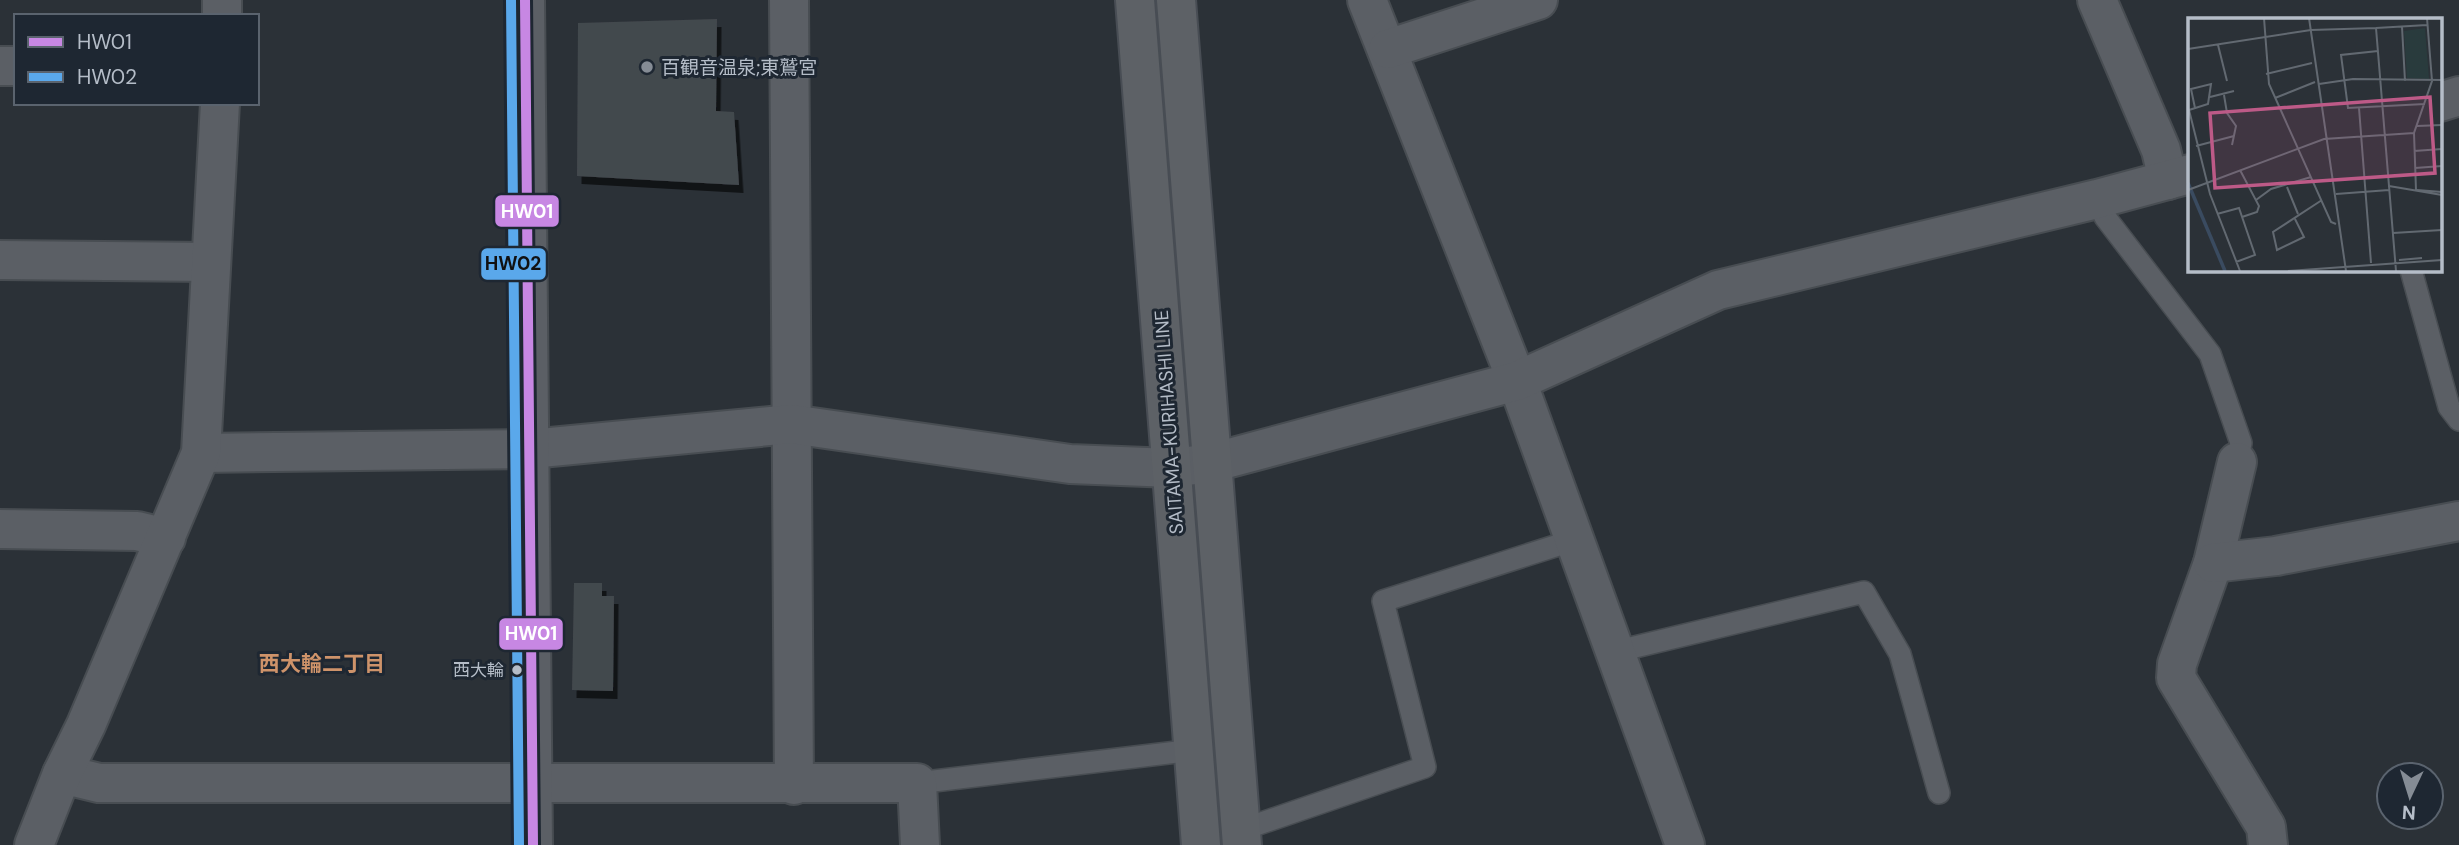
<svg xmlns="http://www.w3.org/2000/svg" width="2459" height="845" font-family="'DM Sans','Noto Sans JP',sans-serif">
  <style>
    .building { fill: #43484d; filter: url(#shadow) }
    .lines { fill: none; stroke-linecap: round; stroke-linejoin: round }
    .service-casing { stroke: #484d52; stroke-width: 24 }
    .minor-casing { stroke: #484d52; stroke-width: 42 }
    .tertiary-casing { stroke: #484d52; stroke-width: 42 }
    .primary-casing { stroke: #484d54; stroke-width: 42 }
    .service { stroke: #5b5f65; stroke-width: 21 }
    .minor { stroke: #5b5f65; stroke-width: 38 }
    .tertiary { stroke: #5b5f65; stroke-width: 38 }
    .primary { stroke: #5d6166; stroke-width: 38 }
    .bus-1-casing { stroke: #1e2732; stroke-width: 16 }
    .bus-2-casing { stroke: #1e2732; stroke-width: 16 }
    .bus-1 { stroke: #c787e3; stroke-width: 10 }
    .bus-2 { stroke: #5aa8eb; stroke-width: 10 }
    .poi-dot { fill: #858c95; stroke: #1e2732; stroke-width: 2.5 }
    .bus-dot { fill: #b5bdc8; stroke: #1e2732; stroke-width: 2.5 }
    .labels { text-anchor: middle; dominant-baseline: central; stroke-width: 6; stroke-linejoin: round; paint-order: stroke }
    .bus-label { font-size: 17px; fill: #b5bdc8; stroke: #1e2732; text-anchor: end }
    .poi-label { font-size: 19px; fill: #b5bdc8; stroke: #1e2732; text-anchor: start }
    .street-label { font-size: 19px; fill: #b5bdc8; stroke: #1e2732 }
    .neighbourhood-label { font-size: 21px; font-weight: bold; fill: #ce936a; stroke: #1e2732 }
    .inset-river { fill: none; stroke: #3a4b60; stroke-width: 3.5 }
    .inset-road { fill: none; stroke: #626971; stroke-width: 2 }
    .view { fill: #bd5a87; fill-opacity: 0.15; stroke: #bd5a87; stroke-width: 3.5 }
    .inset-edge { fill: none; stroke: #b5bdc8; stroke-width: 3.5 }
    .line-badge { stroke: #1e2732; stroke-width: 2.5 }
    .badge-label { font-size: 19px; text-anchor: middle; font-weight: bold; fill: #fff }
    .pale-badge-label { font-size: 19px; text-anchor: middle; font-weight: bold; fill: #111 }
  </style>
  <defs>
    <filter id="shadow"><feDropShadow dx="4.5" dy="8" stdDeviation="0" flood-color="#0009"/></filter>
  </defs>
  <rect width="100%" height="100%" fill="#2b3137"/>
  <!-- building -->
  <g class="building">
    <polygon points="717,19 716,111 734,112 739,185 577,176 578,23"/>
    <polygon points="574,583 602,583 602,596 614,596 613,691 572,690"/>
  </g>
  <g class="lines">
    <defs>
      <g id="service">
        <polyline points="2097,199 2105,217 2210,354 2241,443 2237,462"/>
        <polyline points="2411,270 2449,407 2459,420"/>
        <polyline points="1614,652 1864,592 1900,654 1939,793"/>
        <polyline points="917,783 1194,750"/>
        <polyline points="1241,830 1425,767 1383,601 1574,540"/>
      </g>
      <g id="minor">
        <polyline points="789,0 794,785"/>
        <polyline points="1367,0 1517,381 1685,845"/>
        <polyline points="2097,0 2161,150 2168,180"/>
        <polyline points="222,16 222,0"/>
        <polyline points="1388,49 1538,0"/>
        <polyline points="0,66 16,66"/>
        <polyline points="2440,102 2459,96"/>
        <polyline points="0,260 211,262"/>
        <polyline points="201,453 530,449 791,424 1070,464 1172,468 1211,463 1517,381 1718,290 2097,199 2190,174"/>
        <polyline points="2237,462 2213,563 2177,664 2176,678 2266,827 2268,845"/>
        <polyline points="0,529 137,531 166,538"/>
        <polyline points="2213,563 2276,556 2459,521"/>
        <polyline points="62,774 99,783 917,783 920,845"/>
        <polyline points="34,845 62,774 86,725 201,453 220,103"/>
      </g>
      <polyline id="tertiary" points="525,0 533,845"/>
      <g id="primary">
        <polyline points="1135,0 1201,845"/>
        <polyline points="1176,0 1242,845"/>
      </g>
    </defs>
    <!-- service casing -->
    <use href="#service" class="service-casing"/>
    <!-- minor casing -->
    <use href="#minor" class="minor-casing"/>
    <!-- tertiary casing -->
    <use href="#tertiary" class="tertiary-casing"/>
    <!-- primary casing -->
    <use href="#primary" class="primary-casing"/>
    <!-- service -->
    <use href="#service" class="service"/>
    <!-- minor -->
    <use href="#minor" class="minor"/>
    <!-- tertiary -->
    <use href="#tertiary" class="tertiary"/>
    <!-- primary -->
    <use href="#primary" class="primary"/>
    <defs>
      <polyline id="bus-1" points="525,0 533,845"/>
      <polyline id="bus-2" points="511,0 519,845"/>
    </defs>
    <!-- bus-1 casing -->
    <use href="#bus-1" class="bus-1-casing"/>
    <!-- bus-2 casing -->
    <use href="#bus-2" class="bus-2-casing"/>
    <!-- bus-1 -->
    <use href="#bus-1" class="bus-1"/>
    <!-- bus-2 -->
    <use href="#bus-2" class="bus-2"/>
  </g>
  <!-- markers -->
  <circle class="poi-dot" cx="647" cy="67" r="7"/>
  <circle class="bus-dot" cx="517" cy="670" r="6"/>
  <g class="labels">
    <!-- bus labels -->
    <g class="bus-label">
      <text x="504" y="670">西大輪</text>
    </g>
    <!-- poi labels -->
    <g class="poi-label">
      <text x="661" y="67">百観音温泉;東鷲宮</text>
    </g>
    <!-- street labels -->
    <g class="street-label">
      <text transform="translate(1169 422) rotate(-94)">SAITAMA-KURIHASHI LINE</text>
    </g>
    <!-- neighbourhood labels -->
    <g class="neighbourhood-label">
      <text x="322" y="664">西大輪二丁目</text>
    </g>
  </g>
  <!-- overview -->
  <g transform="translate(2188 18)">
    <rect width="254" height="254" fill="#2b3137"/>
    <path d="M237,10L241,61L219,60L216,13Z" fill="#293b3d"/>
    <path class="inset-river" d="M0,165L37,253"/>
    <path class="inset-road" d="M76,0L81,66L143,204L148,206M121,0L158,253M214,9L217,63M188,10L239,7M123,12L188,10L208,253M30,27L39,63M0,31L123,12M190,33L153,37L160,90L237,86M78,56L124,45M131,66L165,61L254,62M36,77L39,95L48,108L44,127M22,79L46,73M87,80L127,64M7,90L3,71L23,66L20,86L1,92L22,176L52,253M171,90L183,245M229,108L254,107M8,128L46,118M226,133L254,131M227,150L254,148M52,152L71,188L69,194L54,199M201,168L254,177M99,169L110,196M0,172L136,121L226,115M228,172L226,115L244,63L239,0M229,172L254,174M148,176L201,172M68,182L83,171L123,159M29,196L51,190L67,237L48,244M107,201L116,219L89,232L85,214L134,182M205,215L254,212M211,242L234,240M100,253L254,242"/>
    <path class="view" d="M242,79L247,155L27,170L22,95Z"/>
    <rect width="254" height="254" class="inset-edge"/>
  </g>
  <g class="line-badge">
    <rect x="494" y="194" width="66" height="34" rx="7" fill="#c787e3"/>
    <rect x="480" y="247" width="67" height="34" rx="7" fill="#5aa8eb"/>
    <rect x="498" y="617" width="66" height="34" rx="7" fill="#c787e3"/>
  </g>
  <g class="badge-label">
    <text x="527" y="218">HW01</text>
    <text x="531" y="640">HW01</text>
  </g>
  <g class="pale-badge-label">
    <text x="513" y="270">HW02</text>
  </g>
  <!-- legend -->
  <rect x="14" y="14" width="245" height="91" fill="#1e2732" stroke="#5a636e" stroke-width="2"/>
  <rect x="28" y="37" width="35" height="10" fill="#c787e3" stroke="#5a636e" stroke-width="2"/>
  <text x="77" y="49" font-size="21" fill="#b5bdc8">HW01</text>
  <rect x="28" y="72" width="35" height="10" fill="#5aa8eb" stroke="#5a636e" stroke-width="2"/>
  <text x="77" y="84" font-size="21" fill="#b5bdc8">HW02</text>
  <!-- north arrow -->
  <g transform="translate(2410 796) rotate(184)"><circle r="33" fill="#1e2732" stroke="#5a636e" stroke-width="2"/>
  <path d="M0-5L12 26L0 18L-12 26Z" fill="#858c95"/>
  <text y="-10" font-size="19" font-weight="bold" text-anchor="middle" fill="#b5bdc8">N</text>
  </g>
</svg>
